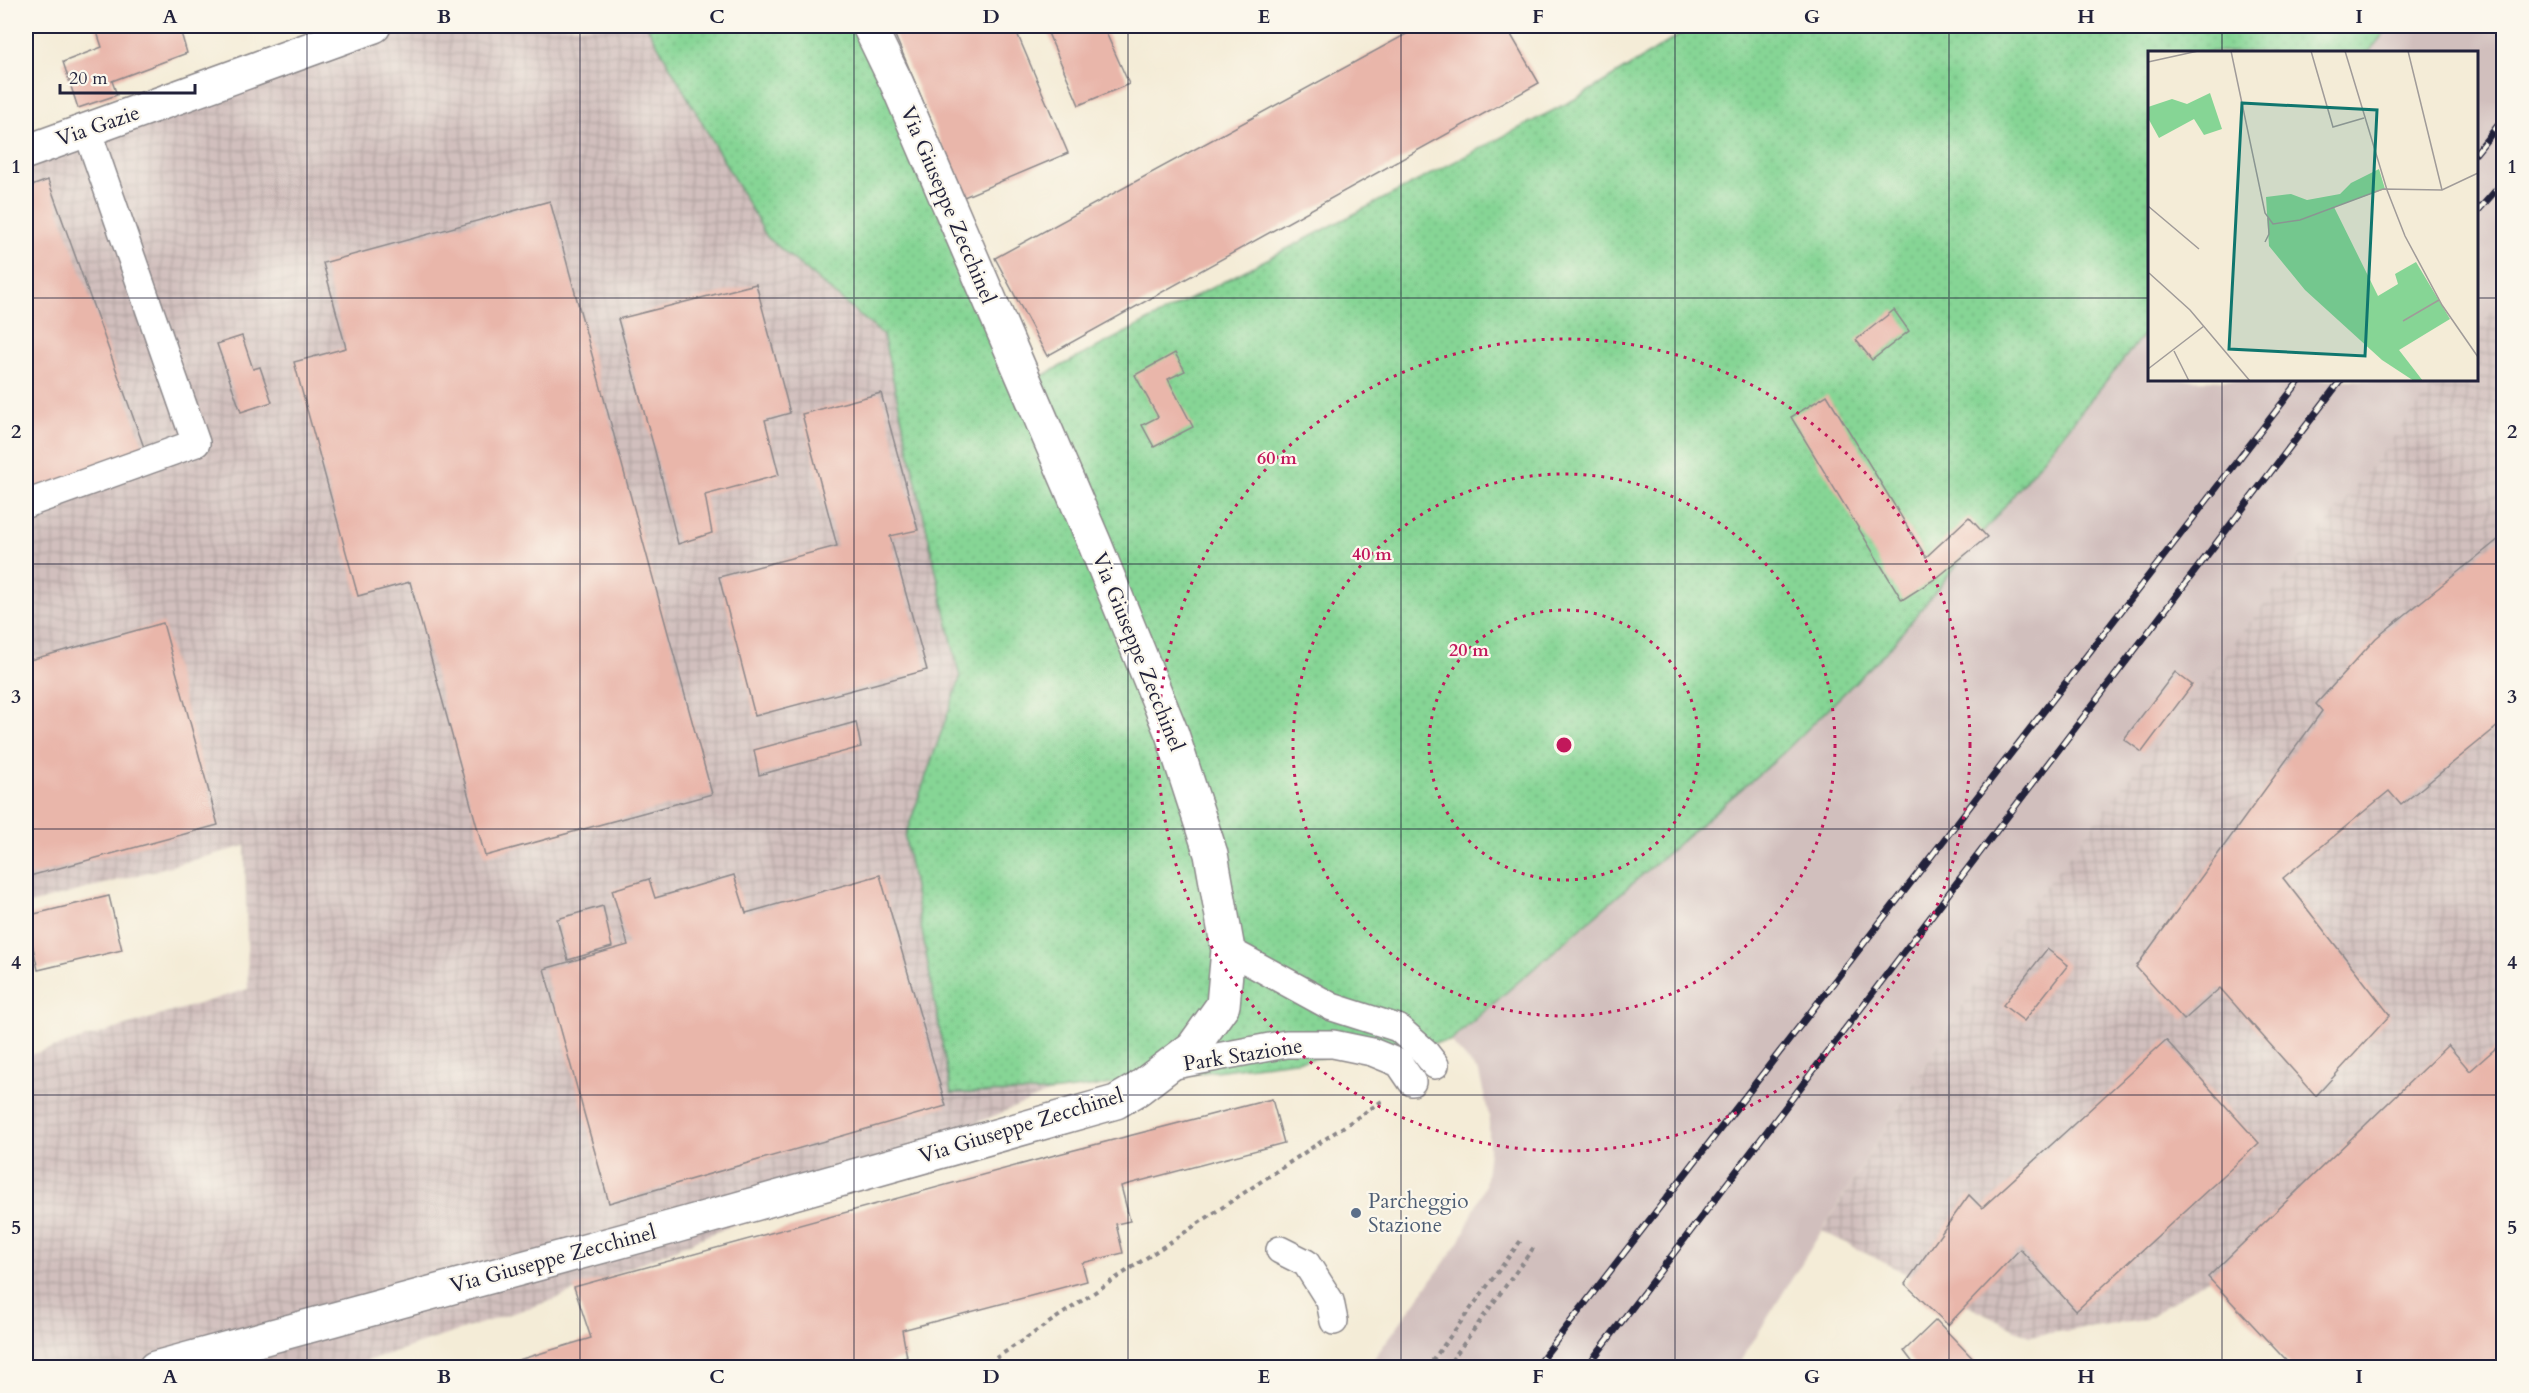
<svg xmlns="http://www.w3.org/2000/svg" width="2529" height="1393" font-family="Cardo,serif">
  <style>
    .industrial { fill: url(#industrial-grid) }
    .railway { fill: #d1bfbd }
    .grass { fill: url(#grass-dots); stroke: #547c68; stroke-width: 1.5 }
    .building { fill: #e9b6aa }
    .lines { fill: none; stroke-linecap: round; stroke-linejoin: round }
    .lane-casing { stroke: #8b8789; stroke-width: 30 }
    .street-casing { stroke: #8b8789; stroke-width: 36 }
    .path { stroke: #8b8789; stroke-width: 4; stroke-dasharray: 4.5 4.5; stroke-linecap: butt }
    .lane { stroke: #fff; stroke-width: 27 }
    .street { stroke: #fff; stroke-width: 33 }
    .rail-casing { stroke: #22223b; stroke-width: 7 }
    .rail { stroke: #fbf7ec; stroke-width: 4.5; stroke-dasharray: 14; stroke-linecap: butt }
    .grid { fill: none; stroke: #22223b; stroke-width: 1.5; stroke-opacity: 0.55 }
    .ring { fill: none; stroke: #c2185b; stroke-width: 3; stroke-dasharray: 3 6 }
    .service-dot { fill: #5c6f8a; stroke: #fbf7ec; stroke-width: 2 }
    .labels { text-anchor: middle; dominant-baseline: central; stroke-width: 4.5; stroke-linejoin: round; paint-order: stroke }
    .street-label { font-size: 21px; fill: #22223b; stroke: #fbf7ec }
    .service-label { font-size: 21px; fill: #4e5e75; stroke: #fbf7ec; text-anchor: start }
    .inset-road { fill: none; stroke: #a09b99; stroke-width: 1.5 }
    .view { fill: #0f766e; fill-opacity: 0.15; stroke: #0f766e; stroke-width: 3 }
    .inset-edge { fill: none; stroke: #22223b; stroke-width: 3 }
    .centre { fill: #c2185b; stroke: #fbf7ec; stroke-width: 3 }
    .ring-label { font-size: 18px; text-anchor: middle; font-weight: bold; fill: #c2185b; stroke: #fbf7ec; stroke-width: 4.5; stroke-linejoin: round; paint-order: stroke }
    .neatline { fill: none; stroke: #22223b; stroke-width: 2 }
    .grid-label { font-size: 20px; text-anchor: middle; font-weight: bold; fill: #22223b }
  </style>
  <defs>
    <pattern id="industrial-grid" width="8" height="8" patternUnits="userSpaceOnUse" patternTransform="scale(1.5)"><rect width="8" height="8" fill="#d1bfbd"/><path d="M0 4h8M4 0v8" fill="none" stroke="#b3a4a3"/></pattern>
    <pattern id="grass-dots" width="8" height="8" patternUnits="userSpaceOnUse" patternTransform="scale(1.5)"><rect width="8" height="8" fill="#86d595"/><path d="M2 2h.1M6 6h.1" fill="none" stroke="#73b781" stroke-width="1.8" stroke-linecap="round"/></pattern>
  </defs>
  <rect width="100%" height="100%" fill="#fbf7ec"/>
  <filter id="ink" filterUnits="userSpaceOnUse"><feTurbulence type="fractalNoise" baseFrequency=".0167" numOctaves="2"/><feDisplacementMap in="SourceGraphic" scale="12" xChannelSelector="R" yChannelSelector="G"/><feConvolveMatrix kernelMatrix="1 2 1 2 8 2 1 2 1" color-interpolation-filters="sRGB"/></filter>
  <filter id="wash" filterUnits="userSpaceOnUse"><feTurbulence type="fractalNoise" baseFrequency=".008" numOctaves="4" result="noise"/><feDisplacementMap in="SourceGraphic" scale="24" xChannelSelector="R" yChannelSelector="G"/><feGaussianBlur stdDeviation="1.35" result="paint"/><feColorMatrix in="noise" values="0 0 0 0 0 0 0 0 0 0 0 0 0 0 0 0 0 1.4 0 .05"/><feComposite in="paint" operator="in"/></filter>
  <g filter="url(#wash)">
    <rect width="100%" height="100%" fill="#f4ecd7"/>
    <!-- industrial -->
    <g class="industrial">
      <polygon points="403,26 647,26 767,237 883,335 960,678 905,837 951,1093 1051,1092 553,1300 348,1367 26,1367 26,1056 248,989 245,846 26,905 26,164 314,56"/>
      <polygon points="2503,294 2503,1367 2305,1367 2219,1272 2144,1320 2029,1336 1822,1231 2000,944 2437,380 2476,380 2477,329"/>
    </g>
    <!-- railway -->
    <g class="railway">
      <polygon points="2390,26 2503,26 2503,294 2477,329 2476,52 2369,52"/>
      <polygon points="2149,328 2150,380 2438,380 2000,944 1737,1367 1367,1368 1460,1241 1485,1186 1489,1150 1489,1116 1479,1073 1450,1041 1782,754 1888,650"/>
    </g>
    <!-- grass -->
    <polygon class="grass" points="647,26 862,26 1013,391 1581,96 1694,26 2390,26 2369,52 2150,52 2149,328 1888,650 1782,754 1450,1041 1051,1092 951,1093 905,837 960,678 883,335 767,237"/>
    <g id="blocks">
      <!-- building -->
      <g class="building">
        <polygon points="95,26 153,26 154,28 162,26 179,26 187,53 112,81 117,95 78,108 63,62 102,47"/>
        <polygon points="891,26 1014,26 1068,153 964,197"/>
        <polygon points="1045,26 1103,26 1129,84 1079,105"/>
        <polygon points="1421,26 1506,26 1539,83 1047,356 995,258"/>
        <polygon points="48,180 146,453 26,496 26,188"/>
        <polygon points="550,201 712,794 485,856 410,582 358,596 294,362 346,348 323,263"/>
        <polygon points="756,284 790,413 765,420 779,475 705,495 712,533 678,544 655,451 618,319"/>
        <polygon points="1894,310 1909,331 1872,360 1856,340"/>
        <polygon points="242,336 253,369 260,367 272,402 241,412 217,344"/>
        <polygon points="1175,353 1185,371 1168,379 1193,427 1154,447 1142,425 1158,417 1135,375"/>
        <polygon points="881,393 918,530 890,536 927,670 755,716 719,577 837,546 802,414"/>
        <polygon points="1827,395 1926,557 1969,517 1987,537 1938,577 1902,600 1791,417"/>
        <polygon points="2504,535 2504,721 2401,805 2389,791 2283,878 2390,1015 2316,1096 2220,988 2184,1020 2136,967 2322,711 2316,704 2376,638"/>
        <polygon points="163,623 218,825 26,877 26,661"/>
        <polygon points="2175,672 2192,685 2142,752 2124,739"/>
        <polygon points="856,722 861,747 759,775 754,750"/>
        <polygon points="734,875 746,913 880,875 946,1106 609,1203 544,969 628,945 612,890 649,879 655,898"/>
        <polygon points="109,896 122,950 38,970 26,916"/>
        <polygon points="603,906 612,947 568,960 557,919"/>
        <polygon points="2047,949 2068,965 2024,1021 2003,1005"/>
        <polygon points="2166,1040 2259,1143 2076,1311 2020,1249 1948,1325 1905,1284 1969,1195 1982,1208"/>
        <polygon points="2504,1041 2504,1355 2491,1368 2293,1368 2208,1277 2448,1045 2470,1071"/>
        <polygon points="1272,1099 1284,1143 1121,1186 1130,1221 1116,1224 1123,1253 1082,1263 1087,1281 902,1330 907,1357 875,1368 514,1368 512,1362 591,1338 574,1287 1055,1155"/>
        <polygon points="1936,1320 1982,1368 1917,1368 1904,1351"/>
      </g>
    </g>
  </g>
  <g filter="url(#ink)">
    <use href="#blocks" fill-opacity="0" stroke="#8b8789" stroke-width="1.5"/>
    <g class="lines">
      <defs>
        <g id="lane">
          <polyline points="26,504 196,443 87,130"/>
          <polyline points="1228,950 1332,1007 1398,1028 1424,1051 1435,1065"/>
          <polyline points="1170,1066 1286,1044 1333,1044 1372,1052 1399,1063 1412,1082"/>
          <polyline points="1280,1250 1306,1263 1330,1301 1334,1321"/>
        </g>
        <g id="street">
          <polyline points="26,152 374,26"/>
          <polyline points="155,1368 673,1227 1116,1102 1138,1089 1193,1047 1223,1005 1228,950 1211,854 1172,734 1094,542 897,84 869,26"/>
        </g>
      </defs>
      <!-- lane casing -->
      <use href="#lane" class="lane-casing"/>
      <!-- street casing -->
      <use href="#street" class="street-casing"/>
      <!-- path -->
      <g class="path">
        <polyline points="981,1368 1382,1101"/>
        <polyline points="1427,1368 1522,1239"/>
        <polyline points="1446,1368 1534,1247"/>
      </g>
      <!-- lane -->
      <use href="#lane" class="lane"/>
      <!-- street -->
      <use href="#street" class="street"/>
      <defs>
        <g id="rail">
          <polyline points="2476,153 2504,118"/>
          <polyline points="2476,213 2504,181"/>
          <polyline points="1535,1368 2300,380"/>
          <polyline points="1586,1368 2341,380"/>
        </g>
      </defs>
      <!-- rail casing -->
      <use href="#rail" class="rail-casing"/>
      <!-- rail -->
      <use href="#rail" class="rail"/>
    </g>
  </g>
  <!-- grid -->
  <path class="grid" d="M307,26V1368M580,26V1368M854,26V1368M1128,26V1368M1401,26V1368M1675,26V1368M1949,26V1368M2222,26V52M26,298H2150M2476,298H2504M2222,380V1368M26,564H2504M26,829H2504M26,1095H2504"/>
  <!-- distance rings -->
  <g class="ring">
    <circle cx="1564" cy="745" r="135"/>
    <circle cx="1564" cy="745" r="271"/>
    <circle cx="1564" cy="745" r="406"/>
  </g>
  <!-- markers -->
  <circle class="service-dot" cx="1356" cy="1213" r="6"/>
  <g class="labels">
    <!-- street labels -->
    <g class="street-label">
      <text transform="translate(98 126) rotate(-19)">Via Gazie</text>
      <text transform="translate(948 205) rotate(67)">Via Giuseppe Zecchinel</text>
      <text transform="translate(1138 652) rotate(68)">Via Giuseppe Zecchinel</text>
      <text transform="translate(1243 1055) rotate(-9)">Park Stazione</text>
      <text transform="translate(1021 1126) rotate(-17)">Via Giuseppe Zecchinel</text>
      <text transform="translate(553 1259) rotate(-15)">Via Giuseppe Zecchinel</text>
    </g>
    <!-- service labels -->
    <g class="service-label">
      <text x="1368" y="1201">Parcheggio<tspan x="1368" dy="24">Stazione</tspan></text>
    </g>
  </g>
  <!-- overview -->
  <g transform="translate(2148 51)">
    <rect width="330" height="330" fill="#f4ecd7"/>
    <path d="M62,42L74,78L56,84L46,68L11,87L0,67V56L24,48L39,53ZM231,118L237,138L186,156L230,245L250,233L247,223L268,211L302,268L251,299L275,330H266L234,309L157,239L121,195L118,146L143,143L159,149L192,143L203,132Z" fill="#86d595"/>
    <path class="inset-road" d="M83,0L117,162L125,173L152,169L235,138L294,139L330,122M163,0L185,76L216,67M197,0L239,139L257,185L294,254L330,306M260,0L294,139M0,11L50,0M0,155L51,198M117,191L121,183L120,167M1,222L42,259L102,330M255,270L291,249M26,300L41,330M0,318L56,275"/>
    <path class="view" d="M94,52L229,59L217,305L81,298Z"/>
    <rect width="330" height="330" class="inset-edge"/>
  </g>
  <circle cx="1564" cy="745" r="9" class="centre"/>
  <g class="ring-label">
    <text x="1277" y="464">60 m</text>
    <text x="1372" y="560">40 m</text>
    <text x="1469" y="656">20 m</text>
  </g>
  <!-- margin -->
  <rect width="2529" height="1393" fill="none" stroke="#fbf7ec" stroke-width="66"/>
  <!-- scale -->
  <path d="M60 84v9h135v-9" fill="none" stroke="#22223b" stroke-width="3"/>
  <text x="69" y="84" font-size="18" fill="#22223b" stroke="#fbf7ec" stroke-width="4.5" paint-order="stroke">20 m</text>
  <rect x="33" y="33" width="2463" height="1327" class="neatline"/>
  <g class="grid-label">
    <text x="170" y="23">A</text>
    <text x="444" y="23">B</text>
    <text x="717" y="23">C</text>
    <text x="991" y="23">D</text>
    <text x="1264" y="23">E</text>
    <text x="1538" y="23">F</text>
    <text x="1812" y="23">G</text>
    <text x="2086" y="23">H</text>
    <text x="2359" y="23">I</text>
    <text x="16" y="173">1</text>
    <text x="2512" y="173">1</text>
    <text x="16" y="438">2</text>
    <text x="2512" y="438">2</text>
    <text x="16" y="703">3</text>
    <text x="2512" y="703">3</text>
    <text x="16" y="969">4</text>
    <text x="2512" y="969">4</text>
    <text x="16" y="1234">5</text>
    <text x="2512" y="1234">5</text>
    <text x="170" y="1383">A</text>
    <text x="444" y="1383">B</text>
    <text x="717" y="1383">C</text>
    <text x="991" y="1383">D</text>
    <text x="1264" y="1383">E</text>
    <text x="1538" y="1383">F</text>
    <text x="1812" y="1383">G</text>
    <text x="2086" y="1383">H</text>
    <text x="2359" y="1383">I</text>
  </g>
</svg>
